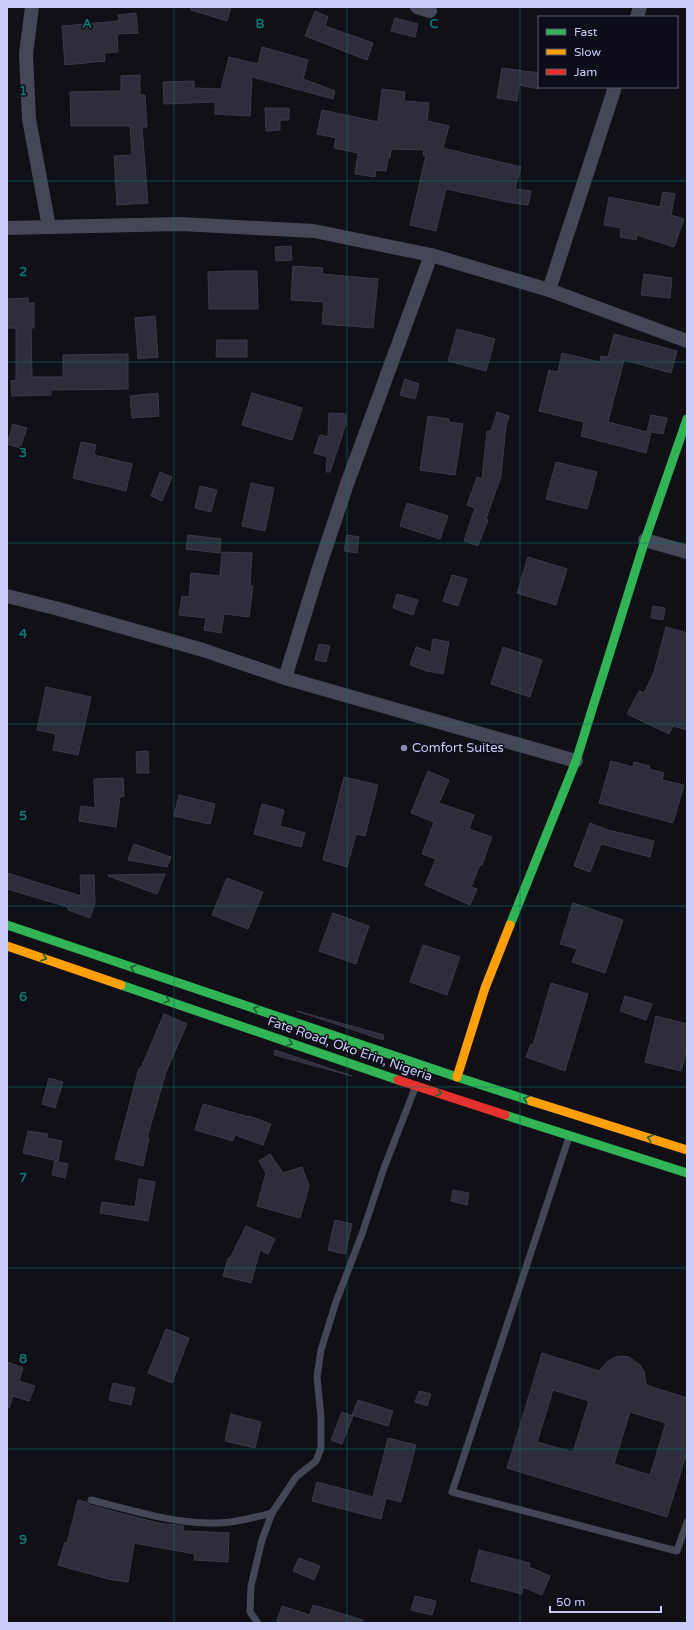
<svg xmlns="http://www.w3.org/2000/svg" width="694" height="1630" font-family="'Varela Round',sans-serif">
  <style>
    .building { fill: #2e2d39; stroke: #3b3a49; fill-rule: evenodd }
    .lines { fill: none; stroke-linecap: round; stroke-linejoin: round }
    .lane { stroke: #454656; stroke-width: 7 }
    .street { stroke: #454656; stroke-width: 14 }
    .fast { stroke: #30b455; stroke-width: 9 }
    .slow { stroke: #ff9f0a; stroke-width: 9 }
    .jam { stroke: #e5322d; stroke-width: 9 }
    .oneway { stroke: #1e6037 }
    .grid { fill: none; stroke: #0f766e; stroke-width: 1; stroke-opacity: 0.55 }
    .poi-dot { fill: #8a8aa9; stroke: #0d0d19; stroke-width: 1.5 }
    .labels { text-anchor: middle; dominant-baseline: central; stroke-width: 3; stroke-linejoin: round; paint-order: stroke }
    .poi-label { font-size: 13px; fill: #cbcbf8; stroke: #0d0d19; text-anchor: start }
    .street-label { font-size: 13px; fill: #cbcbf8; stroke: #0d0d19 }
    .grid-label { font-size: 13px; text-anchor: middle; font-weight: bold; fill: #0f766e; stroke: #0d0d19; stroke-width: 3; stroke-linejoin: round; paint-order: stroke }
  </style>
  <rect width="100%" height="100%" fill="#101016"/>
  <!-- building -->
  <g class="building">
    <polygon points="191,7 231,7 227,21 191,10"/>
    <polygon points="315,11 328,17 325,26 373,43 367,60 305,36"/>
    <polygon points="136,13 138,33 117,34 118,52 104,53 105,61 65,65 62,26 119,21 118,15"/>
    <polygon points="395,18 418,24 415,37 391,31"/>
    <polygon points="262,47 308,60 303,79 335,91 333,99 252,77 250,116 215,114 215,102 164,104 163,82 194,81 194,88 221,89 229,57 258,64"/>
    <polygon points="502,68 539,73 539,89 519,85 517,101 497,98"/>
    <polygon points="140,75 140,95 145,95 147,127 142,127 148,203 117,205 114,156 132,155 130,126 71,126 70,92 121,91 121,76"/>
    <polygon points="382,89 405,92 404,101 429,103 427,121 449,126 443,148 521,167 515,189 531,191 528,205 512,203 446,189 436,231 410,225 426,155 423,155 424,150 391,149 390,158 388,158 386,171 376,170 375,177 355,174 358,153 334,148 336,138 317,134 322,110 378,122"/>
    <polygon points="265,108 289,108 289,120 280,120 280,130 266,131"/>
    <polygon points="663,192 675,194 671,215 684,219 674,247 637,235 636,240 620,237 621,228 604,225 609,197 660,207"/>
    <polygon points="291,246 292,260 276,261 275,247"/>
    <polygon points="293,266 323,268 322,274 378,279 373,328 322,324 324,302 291,300"/>
    <polygon points="233,271 257,271 258,309 209,309 208,272"/>
    <polygon points="644,274 672,278 670,298 641,295"/>
    <polygon points="28,298 28,303 34,303 34,328 31,328 32,377 63,377 63,355 128,354 128,389 51,390 51,395 12,396 11,381 16,380 16,328 7,328 7,299"/>
    <polygon points="155,316 158,357 138,359 135,318"/>
    <polygon points="457,329 495,339 486,371 448,361"/>
    <polygon points="614,334 677,351 671,373 624,360 608,422 651,433 646,453 581,436 584,422 539,411 549,370 558,372 562,353 600,362 601,356 608,357"/>
    <polygon points="217,340 247,340 247,357 216,357"/>
    <polygon points="405,379 419,384 415,399 400,395"/>
    <polygon points="158,393 159,416 132,418 130,396"/>
    <polygon points="252,393 302,408 292,440 242,425"/>
    <polygon points="497,412 509,416 506,426 501,476 486,519 488,520 478,546 464,541 475,508 467,505 477,477 482,479 487,431 491,431"/>
    <polygon points="329,413 346,414 346,424 330,472 326,472 327,457 314,453 320,435 328,437"/>
    <polygon points="651,415 667,418 663,434 647,431"/>
    <polygon points="428,416 449,419 449,422 463,424 455,475 420,470"/>
    <polygon points="13,424 27,428 20,448 7,444"/>
    <polygon points="81,442 96,445 94,455 132,464 126,491 73,478"/>
    <polygon points="556,462 597,472 587,509 546,499"/>
    <polygon points="160,472 172,477 162,501 151,496"/>
    <polygon points="251,483 274,488 265,531 242,526"/>
    <polygon points="200,486 217,490 211,512 195,508"/>
    <polygon points="407,503 448,516 440,539 400,526"/>
    <polygon points="188,535 221,539 220,553 186,549"/>
    <polygon points="347,535 359,537 357,553 344,551"/>
    <polygon points="222,552 252,553 250,586 253,586 249,617 224,614 221,633 204,630 206,618 179,615 182,596 189,597 191,573 220,576"/>
    <polygon points="528,557 567,569 556,605 517,593"/>
    <polygon points="452,575 467,579 458,606 443,601"/>
    <polygon points="397,594 418,600 413,615 393,608"/>
    <polygon points="653,606 665,608 663,620 651,618"/>
    <polygon points="666,627 687,633 687,730 673,726 669,734 627,714 639,691 644,693 654,672"/>
    <polygon points="433,639 449,642 443,674 427,671 410,665 416,647 431,652"/>
    <polygon points="319,644 330,646 326,662 315,660"/>
    <polygon points="503,647 542,660 530,697 491,684"/>
    <polygon points="46,687 91,697 78,755 53,750 56,734 37,730"/>
    <polygon points="148,751 149,773 137,773 136,752"/>
    <polygon points="611,761 633,767 634,762 650,766 649,769 664,773 662,780 684,785 673,823 599,803"/>
    <polygon points="428,771 449,780 439,803 474,815 469,829 492,837 482,865 480,865 471,887 477,889 470,905 425,885 436,859 422,854 434,822 411,813"/>
    <polygon points="344,777 378,785 365,836 356,834 347,867 323,860"/>
    <polygon points="123,778 124,796 120,797 116,827 79,821 81,806 95,808 94,779"/>
    <polygon points="179,795 215,804 210,824 174,816"/>
    <polygon points="262,804 284,810 280,826 305,833 301,847 254,834"/>
    <polygon points="590,823 608,830 654,841 650,857 601,844 590,872 574,866"/>
    <polygon points="134,844 171,857 167,867 128,860"/>
    <polygon points="7,873 81,896 80,875 94,875 95,903 90,918 68,910 68,907 7,889"/>
    <polygon points="165,874 157,894 108,876 108,875"/>
    <polygon points="227,878 263,892 248,929 212,915"/>
    <polygon points="573,903 623,920 605,973 572,962 577,949 560,944"/>
    <polygon points="333,913 369,926 356,964 319,951"/>
    <polygon points="423,945 460,957 447,995 410,982"/>
    <polygon points="551,983 588,994 565,1071 526,1057 531,1044 533,1045"/>
    <polygon points="625,996 652,1004 646,1020 620,1011"/>
    <polygon points="297,1011 384,1035 383,1040"/>
    <polygon points="164,1014 187,1024 166,1072 147,1138 149,1138 143,1166 115,1159 139,1068 141,1068"/>
    <polygon points="656,1016 687,1024 687,1049 681,1071 645,1062"/>
    <polygon points="275,1050 352,1076 274,1055"/>
    <polygon points="49,1078 63,1082 55,1108 42,1104"/>
    <polygon points="203,1104 249,1117 249,1116 271,1124 263,1145 235,1135 233,1141 195,1130"/>
    <polygon points="28,1131 48,1134 47,1138 62,1141 58,1161 23,1153"/>
    <polygon points="270,1154 283,1173 302,1167 309,1186 300,1218 257,1206 266,1173 259,1161"/>
    <polygon points="55,1161 68,1164 65,1178 52,1175"/>
    <polygon points="139,1179 155,1182 148,1221 100,1213 102,1202 135,1207"/>
    <polygon points="453,1190 469,1193 467,1205 451,1201"/>
    <polygon points="335,1220 352,1224 345,1254 328,1250"/>
    <polygon points="246,1226 275,1239 268,1254 260,1250 251,1283 223,1276 228,1258 230,1258"/>
    <polygon points="166,1329 189,1338 172,1383 148,1373"/>
    <path d="M542,1353L599,1371L608,1361L615,1357L622,1356L629,1357L640,1365L644,1371L646,1385L687,1398V1452L667,1517L507,1468ZM553,1390L589,1401L573,1452L537,1442ZM630,1412L666,1423L650,1475L614,1464Z"/>
    <polygon points="7,1362 23,1368 19,1381 35,1386 29,1401 13,1396 9,1408 7,1408"/>
    <polygon points="113,1383 135,1388 131,1405 109,1400"/>
    <polygon points="419,1391 431,1394 427,1406 415,1402"/>
    <polygon points="358,1400 393,1411 388,1426 352,1415"/>
    <polygon points="342,1412 353,1416 342,1444 331,1440"/>
    <polygon points="231,1414 261,1422 255,1448 225,1441"/>
    <polygon points="388,1438 416,1445 401,1502 386,1498 381,1519 312,1501 317,1482 373,1497"/>
    <polygon points="78,1500 86,1502 90,1505 158,1523 184,1526 183,1531 229,1533 228,1562 194,1560 195,1554 134,1543 128,1582 108,1579 58,1565 65,1542 67,1543"/>
    <polygon points="479,1550 530,1563 529,1567 550,1576 542,1595 523,1587 522,1594 471,1581"/>
    <polygon points="299,1558 320,1566 314,1580 293,1571"/>
    <polygon points="415,1596 436,1601 432,1615 411,1610"/>
    <polygon points="313,1605 363,1620 362,1623 276,1623 282,1606 310,1615"/>
  </g>
  <g class="lines">
    <!-- lane -->
    <g class="lane">
      <polyline points="569,1137 452,1492 677,1551 687,1522"/>
      <path d="M91,1500C130,1510 169,1522 208,1523C229,1524 252,1518 272,1513"/>
      <polyline points="258,1623 250,1612 251,1586 262,1540 272,1513 296,1477 316,1461 321,1448 321,1417 317,1377 321,1350 336,1302 362,1234 384,1168 415,1088"/>
    </g>
    <!-- street -->
    <g class="street">
      <polyline points="32,7 26,54 29,119 49,227"/>
      <polyline points="417,7 430,11"/>
      <polyline points="637,17 640,7"/>
      <polyline points="7,228 180,224 314,231 431,255 549,290 687,341"/>
      <polyline points="549,290 615,87"/>
      <polyline points="645,540 687,552"/>
      <polyline points="7,596 59,609 203,650 285,678 576,761"/>
      <polyline points="285,678 319,568 347,484 431,255"/>
    </g>
    <!-- fast -->
    <g class="fast">
      <polyline points="7,925 457,1077 531,1101"/>
      <polyline points="510,925 576,761 645,540 687,419"/>
      <polyline points="121,985 398,1080"/>
      <polyline points="505,1115 687,1173"/>
    </g>
    <!-- slow -->
    <g class="slow">
      <polyline points="7,946 121,985"/>
      <polyline points="457,1077 485,988 510,925"/>
      <polyline points="531,1101 687,1150"/>
    </g>
    <!-- jam -->
    <polyline class="jam" points="398,1080 505,1115"/>
  </g>
  <!-- one-way arrows -->
  <defs><path id="oneway-chevron" d="M-2-3.5L2.5 0L-2 3.5" fill="none" stroke-width="1.6" stroke-linecap="round" stroke-linejoin="round"/></defs>
  <g class="oneway">
    <use href="#oneway-chevron" transform="translate(44 958) rotate(19)"/>
    <use href="#oneway-chevron" transform="translate(133 968) rotate(-161)"/>
    <use href="#oneway-chevron" transform="translate(167 1000) rotate(19)"/>
    <use href="#oneway-chevron" transform="translate(256 1009) rotate(-161)"/>
    <use href="#oneway-chevron" transform="translate(290 1043) rotate(19)"/>
    <use href="#oneway-chevron" transform="translate(439 1093) rotate(18)"/>
    <use href="#oneway-chevron" transform="translate(526 1099) rotate(-163)"/>
    <use href="#oneway-chevron" transform="translate(650 1138) rotate(-163)"/>
  </g>
  <!-- grid -->
  <path class="grid" d="M174,7V1623M347,7V1623M520,7V1623M7,181H687M7,362H687M7,543H687M7,724H687M7,906H687M7,1087H687M7,1268H687M7,1449H687"/>
  <!-- markers -->
  <circle class="poi-dot" cx="404" cy="748" r="4"/>
  <g class="labels">
    <!-- poi labels -->
    <g class="poi-label">
      <text x="412" y="748">Comfort Suites</text>
    </g>
    <!-- street labels -->
    <g class="street-label">
      <text transform="translate(350 1049) rotate(19)">Fate Road, Oko Erin, Nigeria</text>
    </g>
  </g>
  <g class="grid-label">
    <text x="87" y="28">A</text>
    <text x="260" y="28">B</text>
    <text x="434" y="28">C</text>
    <text x="23" y="95">1</text>
    <text x="23" y="276">2</text>
    <text x="23" y="457">3</text>
    <text x="23" y="638">4</text>
    <text x="23" y="820">5</text>
    <text x="23" y="1001">6</text>
    <text x="23" y="1182">7</text>
    <text x="23" y="1363">8</text>
    <text x="23" y="1544">9</text>
  </g>
  <!-- border -->
  <rect width="694" height="1630" fill="none" stroke="#cbcbf8" stroke-width="16"/>
  <!-- legend -->
  <rect x="538" y="16" width="140" height="72" fill="#0d0d19" stroke="#595972"/>
  <rect x="546" y="29" width="20" height="6" fill="#30b455" stroke="#595972"/>
  <text x="574" y="36" font-size="12" fill="#cbcbf8">Fast</text>
  <rect x="546" y="49" width="20" height="6" fill="#ff9f0a" stroke="#595972"/>
  <text x="574" y="56" font-size="12" fill="#cbcbf8">Slow</text>
  <rect x="546" y="69" width="20" height="6" fill="#e5322d" stroke="#595972"/>
  <text x="574" y="76" font-size="12" fill="#cbcbf8">Jam</text>
  <!-- scale -->
  <path d="M550 1606v6h111v-6" fill="none" stroke="#cbcbf8" stroke-width="2"/>
  <text x="556" y="1606" font-size="12" fill="#cbcbf8" stroke="#0d0d19" stroke-width="3" paint-order="stroke">50 m</text>
</svg>
